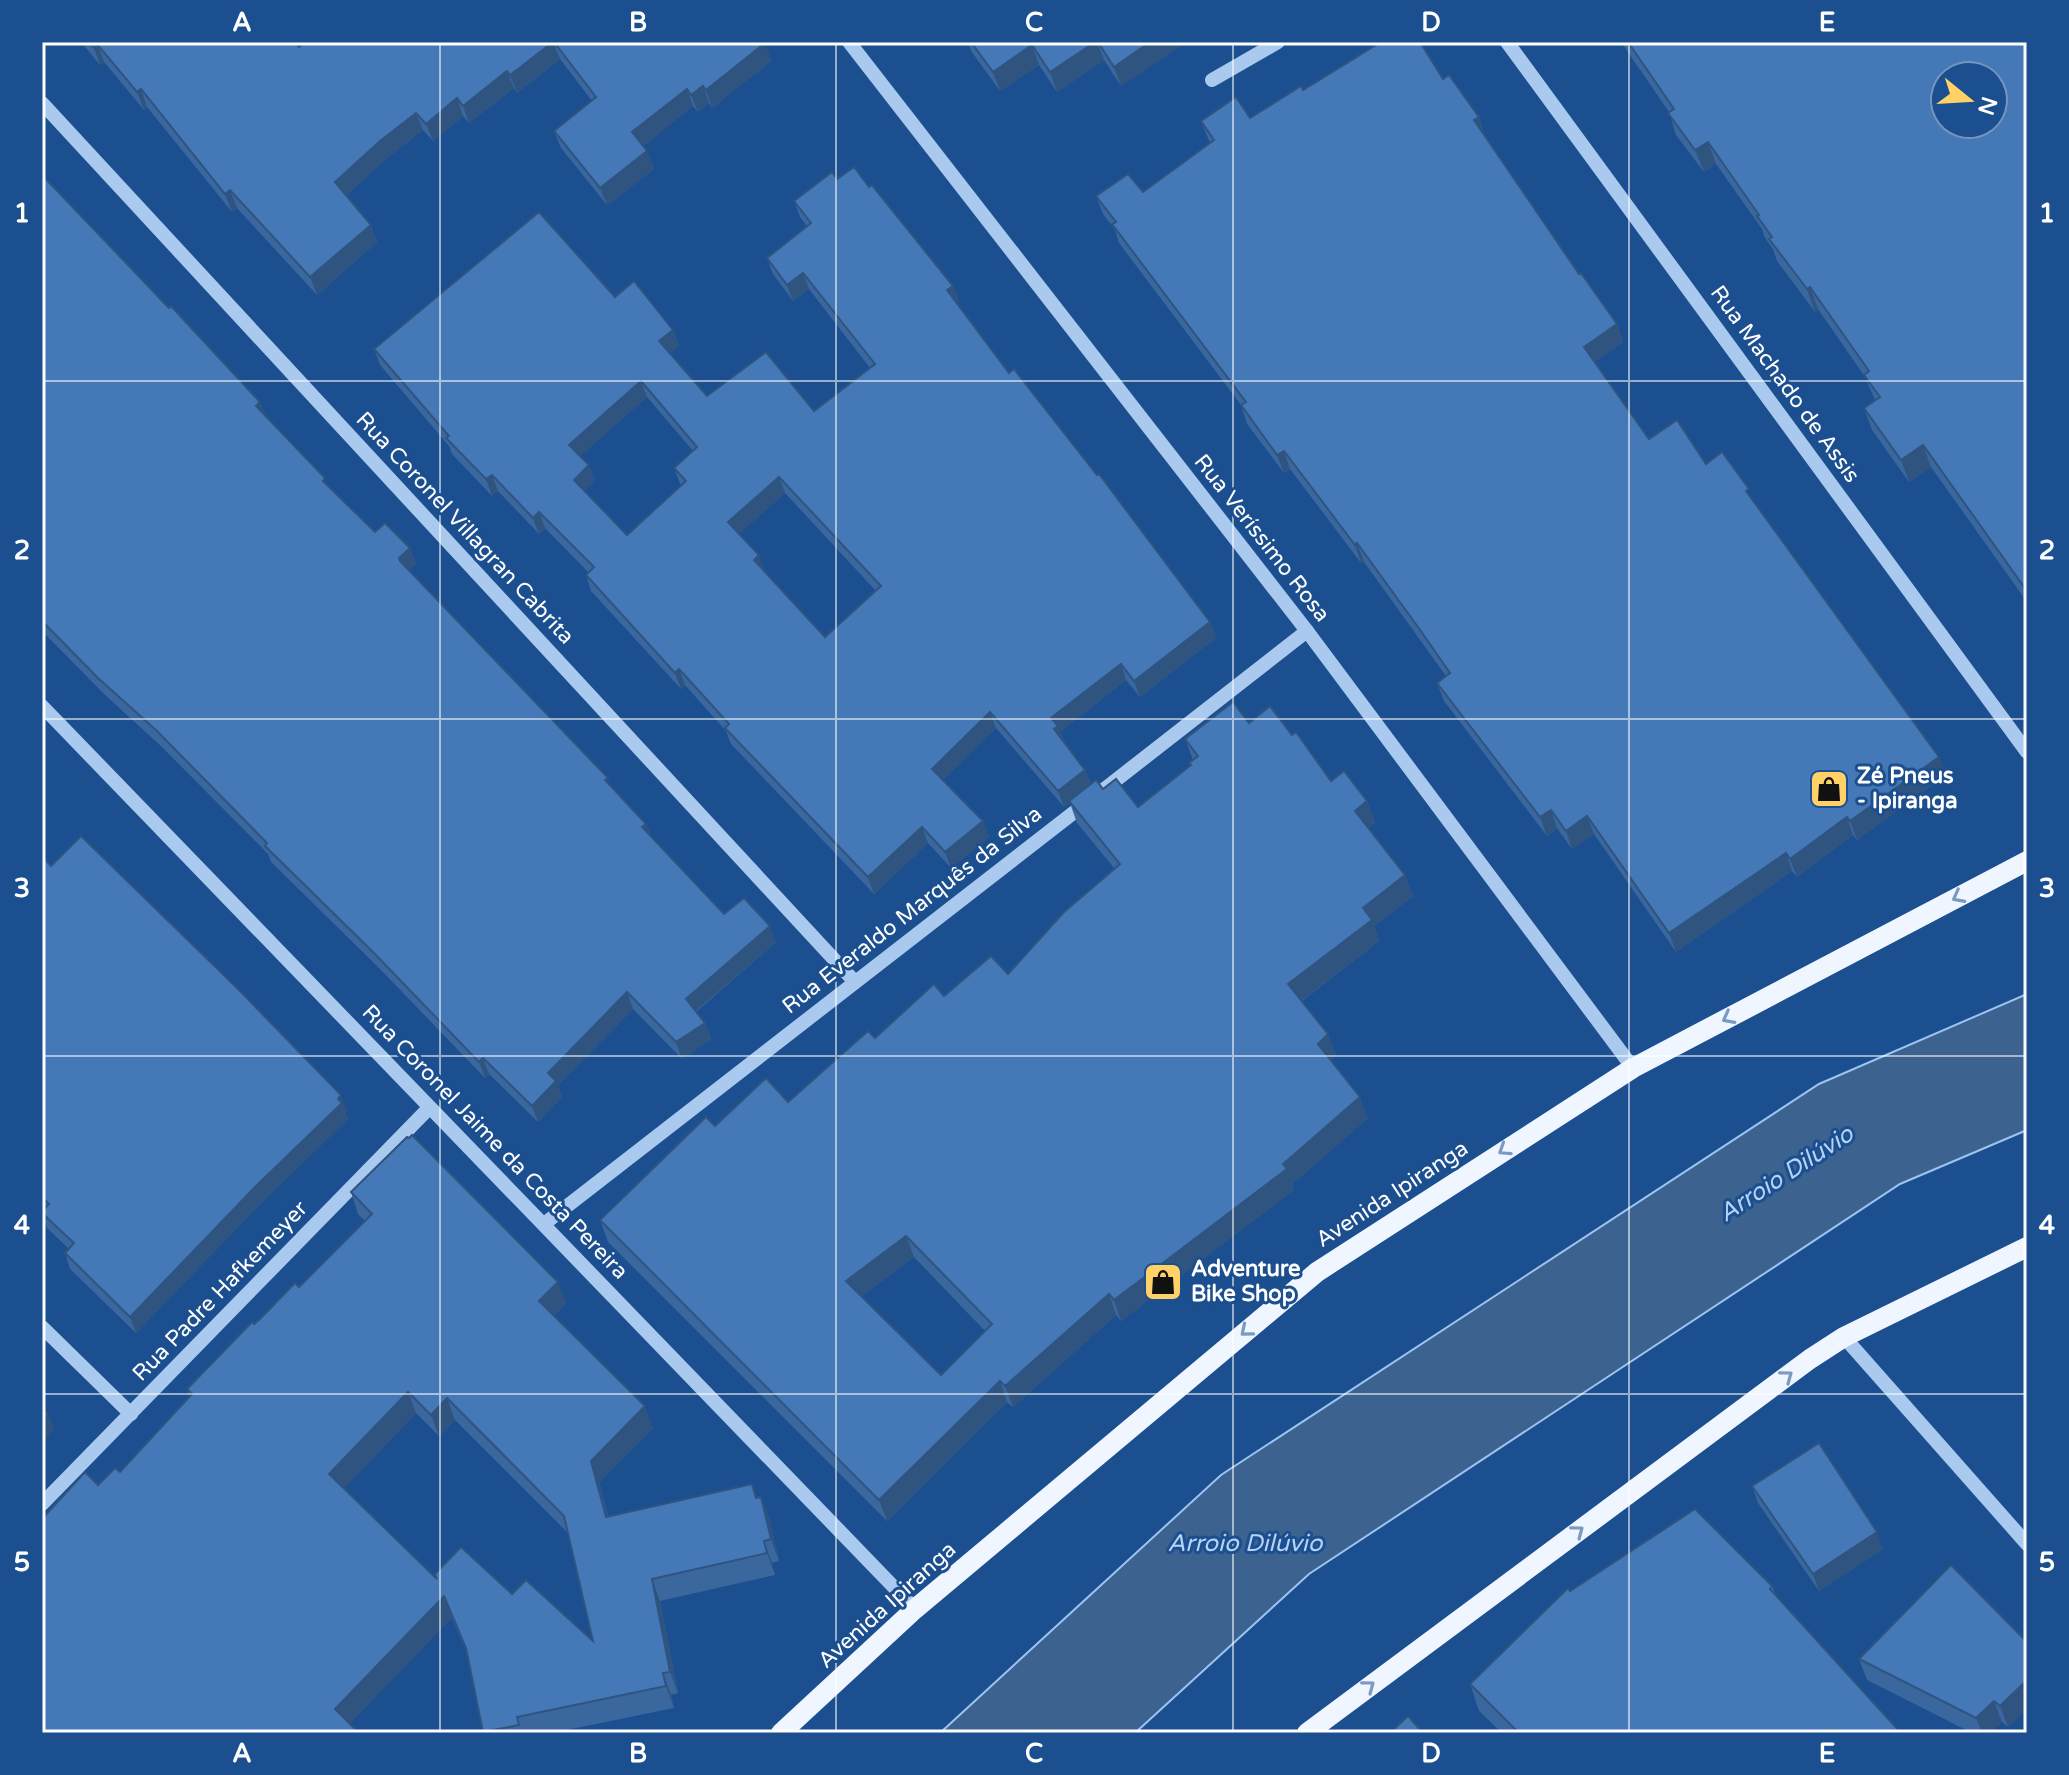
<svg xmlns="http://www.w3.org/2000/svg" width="2069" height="1775" font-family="'Varela Round',sans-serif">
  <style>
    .water { fill: #3c6290; stroke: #9cc4f0; stroke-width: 2 }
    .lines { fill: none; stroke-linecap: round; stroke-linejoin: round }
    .minor { stroke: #a9c9ee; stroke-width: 14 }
    .major { stroke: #f0f6ff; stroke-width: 20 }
    .wall { fill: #3a679d; fill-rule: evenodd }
    .shaded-wall { fill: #305480 }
    .building { fill: #4478b7; stroke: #305480; stroke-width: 2; fill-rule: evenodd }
    .oneway { stroke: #7b9ac1 }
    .grid { fill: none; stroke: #fff; stroke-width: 2; stroke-opacity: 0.55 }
    .labels { text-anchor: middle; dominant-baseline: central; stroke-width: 6; stroke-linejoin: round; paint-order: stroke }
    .street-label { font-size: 22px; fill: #fff; stroke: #1b4f8f }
    .poi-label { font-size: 22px; font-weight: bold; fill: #fff; stroke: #1b4f8f; text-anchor: start }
    .water-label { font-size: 24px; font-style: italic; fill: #b5d3f5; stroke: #1b4f8f }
    .neatline { fill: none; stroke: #fff; stroke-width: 3 }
    .grid-label { font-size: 26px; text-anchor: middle; font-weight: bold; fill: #fff }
  </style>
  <rect width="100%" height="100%" fill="#1b4f8f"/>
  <!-- water -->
  <polygon class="water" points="2027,994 2027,1130 1900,1184 1309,1574 1135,1733 940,1733 1221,1475 1819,1084"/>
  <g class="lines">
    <!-- minor -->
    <g class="minor">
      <polyline points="849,42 1307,631 1633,1068"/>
      <polyline points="1507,42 2027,752"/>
      <polyline points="1212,80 1278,42"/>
      <polyline points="42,103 855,982"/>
      <polyline points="42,706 915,1609"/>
      <polyline points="1102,791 1307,631"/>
      <polyline points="544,1224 1086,803"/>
      <polyline points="42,1327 131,1414"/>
      <polyline points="1844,1337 2027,1544"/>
      <polyline points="42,1504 429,1108"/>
    </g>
    <!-- major -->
    <g class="major">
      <polyline points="781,1733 915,1609 1317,1272 1633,1068 2027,861"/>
      <polyline points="1307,1733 1810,1359 1844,1337 2027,1247"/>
    </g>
  </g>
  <!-- wall -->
  <g class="wall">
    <polygon points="81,42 295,42 299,47 305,42 764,42 771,61 712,108 709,103 698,112 693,106 643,146 647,151 654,169 607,205 561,148 554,131 592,101 560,59 517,93 514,88 469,123 463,116 433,141 423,130 387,158 346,195 371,225 377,242 317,295 237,208 232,212 147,107 144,110 104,62 100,65"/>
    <polygon points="968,42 1181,42 1182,45 1121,86 1104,60 1057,92 1039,65 1000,91 971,51"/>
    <polygon points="1621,42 2027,42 2027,602 1931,467 1909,482 1872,430 1864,408 1875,400 1865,377 1818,309 1815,312 1777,261 1773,249 1765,238 1762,229 1716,164 1704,172 1676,135 1669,112"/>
    <polygon points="1443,79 1479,117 1485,136 1579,274 1617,324 1623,342 1595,362 1649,439 1706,464 1753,501 1939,757 1946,775 1857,840 1853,835 1797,877 1792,871 1676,952 1594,834 1572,849 1557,828 1547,836 1444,701 1437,683 1446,676 1364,562 1361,563 1290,469 1284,473 1247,424 1241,405 1119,243 1115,230 1103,214 1096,196 1143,192 1210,143 1201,121 1250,118 1303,90"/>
    <polygon points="42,175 260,402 265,415 328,486 375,532 410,548 416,564 409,570 646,824 651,836 724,914 776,942 696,1012 705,1023 711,1039 682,1059 633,1009 558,1085 562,1097 538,1122 489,1074 485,1078 379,968 271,862 268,854 163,748 104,694 42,631"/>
    <path d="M837,179L869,187L953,286L959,302L957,303L1009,373L1210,622L1216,638L1140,697L1126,680L1060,732L1064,741L1085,770L1091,784L1138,807L1190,766L1193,760L1185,739L1249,723L1292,735L1331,781L1367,801L1375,823L1368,828L1405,875L1413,896L1374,926L1379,941L1302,1001L1328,1034L1336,1055L1331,1060L1368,1118L1292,1184L1294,1190L1121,1321L1116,1315L1013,1407L1007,1402L887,1521L608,1242L600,1220L715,1126L788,1102L875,1038L944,996L1008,974L1114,868L1077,823L1070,803L1064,807L996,728L943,780L989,837L951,868L928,843L874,894L731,744L726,731L685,685L681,689L591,591L586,575L588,572L545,528L539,534L498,491L492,496L452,454L449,446L380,365L374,349L615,297L673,330L679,346L670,353L707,396L814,411L870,368L809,289L793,301L773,274L767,258L807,226L800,217L794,201ZM647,397L693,451L674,468L681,486L627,535L584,491L595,481L589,465L580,456ZM785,493L876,591L825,637L764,571L739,534ZM914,1257L985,1331L941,1375L862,1296Z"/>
    <polygon points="42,856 51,866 347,1111 345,1113 348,1119 262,1202 136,1333 70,1269 65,1253 69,1249 47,1228 42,1215 42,1211 44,1209 42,1207"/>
    <path d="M351,1192L566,1303L554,1316L653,1428L599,1482L608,1516L761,1497L769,1518L779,1561L772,1563L775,1575L660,1601L678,1693L671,1695L674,1708L552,1733H483L467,1653L452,1618L42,1733V1519L120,1472L189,1396L187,1389L254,1324L299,1287L365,1221L358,1214ZM416,1413L439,1436L455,1420L568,1533L593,1641L512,1594L436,1578L344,1488Z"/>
    <polygon points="1752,1486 1883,1549 1819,1591 1758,1503"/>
    <polygon points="1772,1586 1776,1595 1901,1733 1502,1733 1479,1711 1470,1684 1570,1591"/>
    <polygon points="2027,1642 2027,1708 2008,1727 2002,1722 1990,1733 1972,1733 1867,1680 1859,1659"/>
  </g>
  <!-- shaded-wall -->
  <g class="shaded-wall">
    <polygon points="553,42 560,59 517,93 510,75"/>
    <polygon points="1095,42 1097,42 1104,60 1057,92 1050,72"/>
    <polygon points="1150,42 1181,42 1182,45 1121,86 1114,67"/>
    <polygon points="765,43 771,61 712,108 706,90"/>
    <polygon points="98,45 104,62 100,65 94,48"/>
    <polygon points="1032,45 1039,65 1000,91 993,72"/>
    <polygon points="507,71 514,88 469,123 463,106"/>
    <polygon points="703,86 709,103 698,112 691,95"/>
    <polygon points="141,89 147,107 144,110 137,92"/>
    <polygon points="687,89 693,106 639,150 632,132"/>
    <polygon points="457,98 463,116 433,141 426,124"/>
    <polygon points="416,113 423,130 387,158 342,200 335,182 380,141"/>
    <polygon points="1479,117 1485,136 1480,139 1474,120"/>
    <polygon points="1708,142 1716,164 1704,172 1695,150"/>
    <polygon points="647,151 654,169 607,205 600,188"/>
    <polygon points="230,190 237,208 232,212 225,194"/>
    <polygon points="371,225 377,242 317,295 310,277"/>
    <polygon points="803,273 809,289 793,301 787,285"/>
    <polygon points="953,286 959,302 953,306 947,290"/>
    <polygon points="1810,287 1818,309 1815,312 1807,289"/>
    <polygon points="1617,324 1623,342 1591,365 1584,347"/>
    <polygon points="673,330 679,346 665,357 659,341"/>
    <polygon points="641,381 647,397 575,461 569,445"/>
    <polygon points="260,402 266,418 256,406"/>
    <polygon points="1923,445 1931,467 1909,482 1901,460"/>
    <polygon points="1284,451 1290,469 1284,473 1277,455"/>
    <polygon points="589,465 595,481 579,496 574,480"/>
    <polygon points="492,475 498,491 492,496 486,479"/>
    <polygon points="779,477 785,493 734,539 728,522"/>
    <polygon points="539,512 545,528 539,534 533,518"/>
    <polygon points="1357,543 1364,562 1361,563 1355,545"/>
    <polygon points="410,548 416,564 405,574 399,558"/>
    <polygon points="759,555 764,571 754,560"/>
    <polygon points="1210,622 1216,638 1140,697 1134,681"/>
    <polygon points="1121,664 1126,680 1060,732 1064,742 1054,729 1051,718"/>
    <polygon points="679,669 685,685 681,689 675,673"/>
    <polygon points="990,712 996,728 938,785 932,769"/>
    <polygon points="1939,757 1946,775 1857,840 1850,821"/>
    <polygon points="1085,770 1091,786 1064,807 1058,791"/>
    <polygon points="1367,801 1375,823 1363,832 1355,811"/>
    <polygon points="1551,810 1557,828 1547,836 1540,817"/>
    <polygon points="1587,816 1594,834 1572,849 1566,831"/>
    <polygon points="1847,817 1853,835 1797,877 1790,859"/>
    <polygon points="983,821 989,837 951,868 945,852"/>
    <polygon points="646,824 652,840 642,827"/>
    <polygon points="922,827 928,843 874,894 868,877"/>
    <polygon points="1786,853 1792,871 1676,952 1669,933"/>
    <polygon points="1405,875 1413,896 1374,926 1379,941 1296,1005 1288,984 1363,908"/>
    <polygon points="770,926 776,942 691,1015 686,999"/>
    <polygon points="627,992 633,1009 558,1085 562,1097 538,1122 532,1106 548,1073"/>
    <polygon points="705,1023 711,1039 682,1059 676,1042"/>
    <polygon points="1328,1034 1336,1055 1326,1065 1318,1044"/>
    <polygon points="483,1058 489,1074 485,1078 479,1062"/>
    <polygon points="341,1095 347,1111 345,1113 348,1119 262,1202 136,1333 130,1317"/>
    <polygon points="1360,1097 1368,1118 1292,1184 1294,1190 1121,1321 1114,1300 1283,1164"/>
    <polygon points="906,1236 914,1257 854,1302 846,1281"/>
    <polygon points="558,1282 566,1303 547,1323 539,1301"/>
    <polygon points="1109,1294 1116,1315 1013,1407 1005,1386"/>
    <polygon points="1000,1381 1007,1402 887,1521 879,1500"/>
    <polygon points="408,1392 416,1413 337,1496 329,1474"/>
    <polygon points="447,1398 455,1420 439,1436 431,1415"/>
    <polygon points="645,1406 653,1428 599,1482 613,1539 606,1517 591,1461"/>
    <polygon points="48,1414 54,1430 42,1442 42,1420"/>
    <polygon points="761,1497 769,1518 779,1561 771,1539"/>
    <polygon points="1877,1532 1883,1549 1819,1591 1813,1574"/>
    <polygon points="764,1541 772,1563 775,1575 767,1553"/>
    <polygon points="652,1579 660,1601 678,1693 670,1672"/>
    <polygon points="444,1596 452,1618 343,1731 335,1709"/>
    <polygon points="663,1673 671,1695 674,1708 666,1686"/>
    <polygon points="2027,1680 2027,1708 2008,1727 2000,1706"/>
    <polygon points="1994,1701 2002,1722 1990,1733 1982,1733 1976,1718"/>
  </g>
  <!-- building -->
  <g class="building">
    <polygon points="89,42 295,42 299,47 305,42 553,42 510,75 507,71 463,106 457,98 426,124 416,113 380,141 335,182 371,225 310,277 230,190 225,194 141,89 137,92 98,45 94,48"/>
    <polygon points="554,42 764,42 765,43 706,90 703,86 691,95 687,89 632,132 647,151 600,188 554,131 596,97"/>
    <polygon points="971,42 1095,42 1050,72 1032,45 993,72"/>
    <polygon points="1098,42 1150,42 1114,67"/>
    <polygon points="1381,42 1420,42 1443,79 1449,75 1479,117 1474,120 1579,274 1581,273 1617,324 1584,347 1649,439 1677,420 1706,464 1722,452 1749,489 1746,491 1939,757 1850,821 1847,817 1790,859 1786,853 1669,933 1587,816 1566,831 1551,810 1540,817 1437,683 1450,673 1418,627 1357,543 1355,545 1284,451 1277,455 1241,405 1246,402 1112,224 1116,222 1096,196 1128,174 1143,192 1214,140 1201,121 1236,97 1250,118 1301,86 1303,90"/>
    <path d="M1628,42H2027V591L1923,445L1901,460L1864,408L1880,397L1864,375L1869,371L1810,287L1807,289L1769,239L1772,237L1757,216L1759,215L1708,142L1695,150L1668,113L1674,109ZM1945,76H1993V124H1945Z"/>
    <path d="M854,167L869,187L872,185L953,286L947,290L1009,373L1014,369L1097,475L1099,474L1210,622L1134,681L1121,664L1051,718L1058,726L1054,729L1085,770L1058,791L990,712L932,769L983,821L945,852L922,827L868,877L725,728L729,724L679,669L675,673L586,575L594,567L539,512L533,518L492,475L486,479L446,438L449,436L374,349L539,212L615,297L634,281L673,330L659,341L707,396L766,352L814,411L875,364L803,273L787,285L767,258L811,223L794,201L832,172L837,179ZM641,381L697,447L674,468L686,481L627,535L574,480L589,465L569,445ZM779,477L881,586L825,637L754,560L759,555L728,522Z"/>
    <polygon points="42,175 169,308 171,306 260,402 256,406 325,478 323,481 375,532 385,523 410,548 399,558 400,561 608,778 605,780 646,824 642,827 724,914 744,898 770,926 686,999 705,1023 676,1042 627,992 548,1073 556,1081 532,1106 483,1058 479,1062 373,952 265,846 267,843 157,731 98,678 42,621"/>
    <path d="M1233,702L1249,723L1270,706L1292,735L1296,732L1331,781L1344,771L1367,801L1355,811L1405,875L1363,908L1372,920L1288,984L1328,1034L1318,1044L1360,1097L1283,1164L1287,1169L1114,1300L1109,1294L1005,1386L1000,1381L879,1500L600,1220L706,1117L715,1126L766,1078L788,1102L868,1031L875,1038L934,984L944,996L991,956L1008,974L1064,912L1120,864L1069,801L1096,780L1103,789L1116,779L1138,807L1191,765L1189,763L1198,756L1185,739ZM906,1236L992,1324L941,1375L846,1281Z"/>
    <polygon points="81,836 237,988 341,1095 338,1099 342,1103 256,1186 130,1317 65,1253 74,1243 42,1213 42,1211 49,1204 42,1197 42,856 51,866"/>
    <path d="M412,1135L558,1282L539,1301L645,1406L591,1461L606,1517L752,1484L756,1498L761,1497L771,1539L764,1541L767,1553L652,1579L670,1672L663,1673L666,1686L517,1717L519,1725L483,1732L466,1648L444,1596L335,1709L359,1733H42V1535L43,1534L42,1532V1519L85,1472L98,1485L115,1468L120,1472L192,1394L187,1389L252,1322L254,1324L260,1319L295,1283L299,1287L372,1214L351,1192L407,1137L409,1138ZM408,1392L431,1415L447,1398L564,1516L593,1641L526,1580L512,1594L461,1547L435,1574L437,1579L329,1474Z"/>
    <polygon points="42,1409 48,1414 42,1420"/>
    <polygon points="1819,1443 1877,1532 1813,1574 1752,1486"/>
    <polygon points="1695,1509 1772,1586 1770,1589 1901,1733 1519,1733 1470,1684 1568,1588 1570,1591"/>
    <polygon points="1951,1565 2027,1642 2027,1680 2000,1706 1994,1701 1976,1718 1859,1659"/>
    <polygon points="1408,1716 1423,1733 1390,1733"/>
  </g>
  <!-- one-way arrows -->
  <defs><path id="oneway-chevron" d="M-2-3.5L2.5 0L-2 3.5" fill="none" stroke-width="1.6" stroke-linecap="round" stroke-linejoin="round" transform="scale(2)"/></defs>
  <g class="oneway">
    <use href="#oneway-chevron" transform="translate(1958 897) rotate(152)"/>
    <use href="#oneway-chevron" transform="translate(1728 1018) rotate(152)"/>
    <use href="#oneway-chevron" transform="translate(1504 1150) rotate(147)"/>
    <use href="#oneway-chevron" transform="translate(1246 1331) rotate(140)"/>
    <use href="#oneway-chevron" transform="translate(1787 1376) rotate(-37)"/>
    <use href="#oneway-chevron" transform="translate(1578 1531) rotate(-37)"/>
    <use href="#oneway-chevron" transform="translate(1369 1686) rotate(-37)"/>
  </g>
  <!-- grid -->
  <path class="grid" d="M440,42V1733M836,42V1733M1233,42V1733M1629,42V1733M42,381H2027M42,719H2027M42,1056H2027M42,1394H2027"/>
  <!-- icons -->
  <defs>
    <symbol id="shop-square" viewBox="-11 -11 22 22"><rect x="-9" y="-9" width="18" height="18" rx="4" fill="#ffd166" stroke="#1b4f8f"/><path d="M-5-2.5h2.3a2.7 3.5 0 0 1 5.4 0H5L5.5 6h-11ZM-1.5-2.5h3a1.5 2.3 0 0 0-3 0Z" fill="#111"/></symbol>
  </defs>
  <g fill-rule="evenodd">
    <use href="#shop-square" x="1807" y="767" width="44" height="44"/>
    <use href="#shop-square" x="1141" y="1260" width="44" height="44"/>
  </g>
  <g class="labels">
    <!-- street labels -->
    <g class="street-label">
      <text transform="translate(1785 384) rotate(54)">Rua Machado de Assis</text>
      <text transform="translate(465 528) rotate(47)">Rua Coronel Villagran Cabrita</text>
      <text transform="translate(1262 538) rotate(52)">Rua Veríssimo Rosa</text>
      <text transform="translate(912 910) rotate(-38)">Rua Everaldo Marquês da Silva</text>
      <text transform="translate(495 1142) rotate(46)">Rua Coronel Jaime da Costa Pereira</text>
      <text transform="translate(1392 1194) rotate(-33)">Avenida Ipiranga</text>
      <text transform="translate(220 1291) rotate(-46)">Rua Padre Hafkemeyer</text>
      <text transform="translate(887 1605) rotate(-42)">Avenida Ipiranga</text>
    </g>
    <!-- poi labels -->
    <g class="poi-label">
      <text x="1857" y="776">Zé Pneus<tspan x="1857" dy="25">- Ipiranga</tspan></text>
      <text x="1191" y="1269">Adventure<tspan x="1191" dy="25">Bike Shop</tspan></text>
    </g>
    <!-- water labels -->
    <g class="water-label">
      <text transform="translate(1786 1174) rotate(-33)">Arroio Dilúvio</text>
      <text x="1245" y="1543">Arroio Dilúvio</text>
    </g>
  </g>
  <!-- border -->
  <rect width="2069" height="1775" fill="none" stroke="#1b4f8f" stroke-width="88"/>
  <!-- north arrow -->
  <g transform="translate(1969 100) rotate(108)"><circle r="38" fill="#1b4f8f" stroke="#7695bc" stroke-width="2"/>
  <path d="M0-6L14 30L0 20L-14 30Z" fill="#ffd166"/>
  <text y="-12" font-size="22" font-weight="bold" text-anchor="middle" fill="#ffffff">N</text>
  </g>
  <rect x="44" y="44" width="1981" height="1687" class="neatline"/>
  <g class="grid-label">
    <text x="242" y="31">A</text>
    <text x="638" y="31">B</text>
    <text x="1034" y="31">C</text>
    <text x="1431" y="31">D</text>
    <text x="1827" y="31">E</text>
    <text x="22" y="222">1</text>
    <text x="2047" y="222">1</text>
    <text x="22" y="559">2</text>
    <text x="2047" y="559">2</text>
    <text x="22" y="897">3</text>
    <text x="2047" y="897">3</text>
    <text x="22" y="1234">4</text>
    <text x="2047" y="1234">4</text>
    <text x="22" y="1571">5</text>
    <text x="2047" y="1571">5</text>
    <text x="242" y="1762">A</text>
    <text x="638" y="1762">B</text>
    <text x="1034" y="1762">C</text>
    <text x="1431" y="1762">D</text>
    <text x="1827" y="1762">E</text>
  </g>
</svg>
